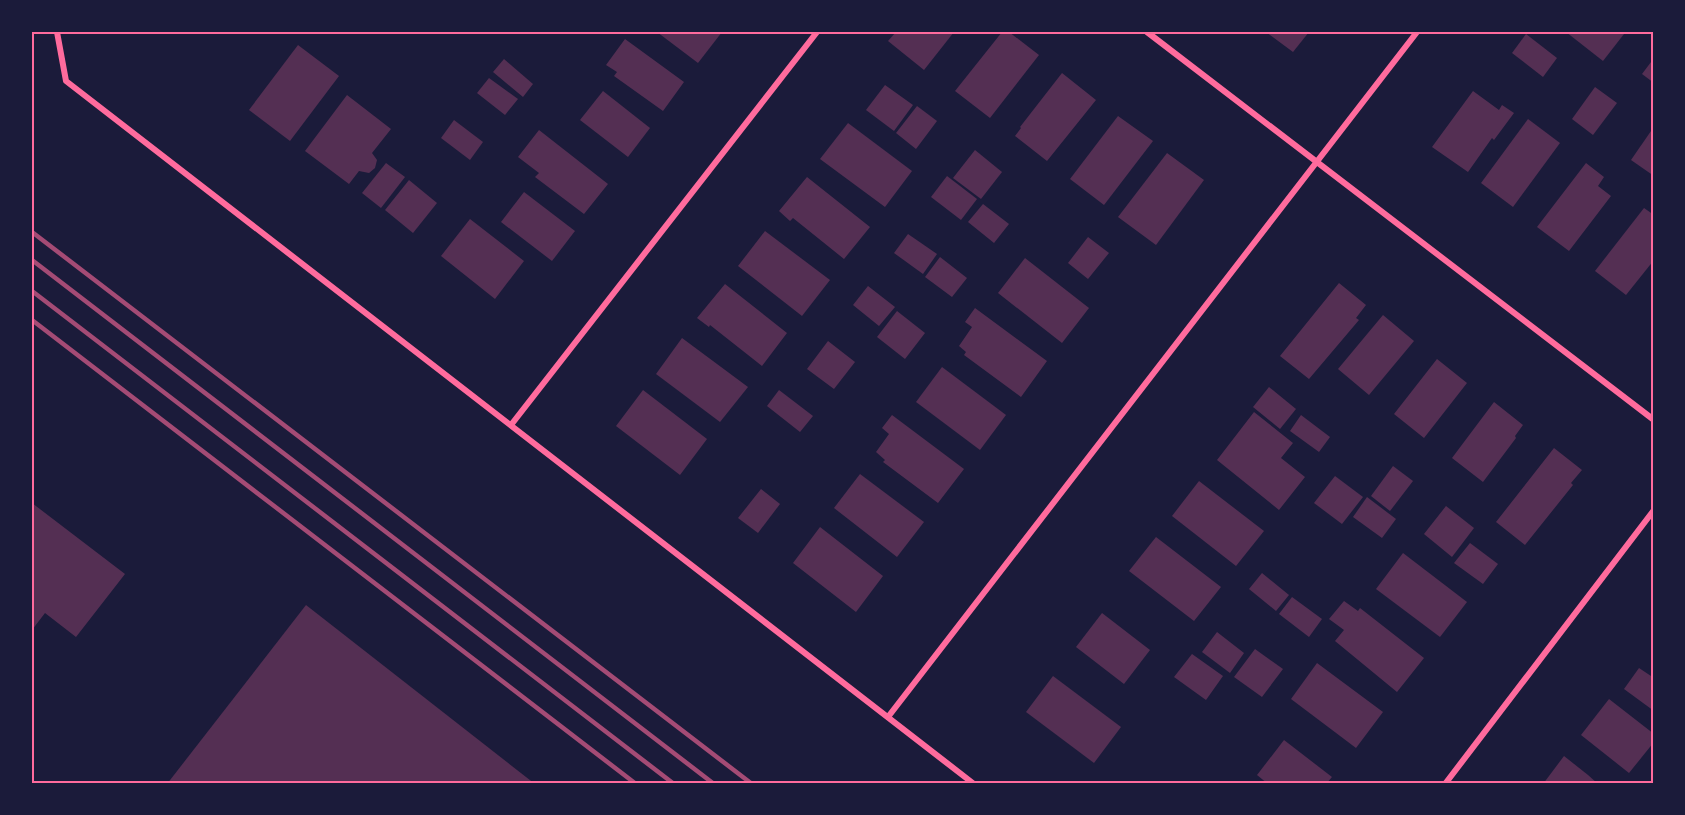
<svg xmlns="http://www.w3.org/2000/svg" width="1685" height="815" font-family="'Fira Sans Condensed',sans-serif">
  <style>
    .building { fill: #542f53 }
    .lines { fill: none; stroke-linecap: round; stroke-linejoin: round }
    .minor { stroke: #ff6b9d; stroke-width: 6 }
    .rail { stroke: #a44b75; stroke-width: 4.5 }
    .neatline { fill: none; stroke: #ff6b9d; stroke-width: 2 }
  </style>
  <rect width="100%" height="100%" fill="#1b1b3a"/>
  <!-- building -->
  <g class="building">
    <polygon points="657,32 722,32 698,63"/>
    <polygon points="896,32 954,32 924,70 888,41"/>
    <polygon points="1002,32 1009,32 1039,55 990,118 955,91"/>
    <polygon points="1266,32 1309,32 1293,52"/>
    <polygon points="1566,32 1621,32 1624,34 1603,61"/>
    <polygon points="1526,34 1557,58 1543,77 1512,53"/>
    <polygon points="625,39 684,82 663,111 614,76 617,72 606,65"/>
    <polygon points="298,45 339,76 290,141 249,110"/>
    <polygon points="1654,58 1654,83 1642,74"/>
    <polygon points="504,59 533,84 523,97 493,72"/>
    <polygon points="1062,73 1096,100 1047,161 1015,136 1021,128 1020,127"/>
    <polygon points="489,78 518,99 505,115 477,93"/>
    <polygon points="885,85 913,105 894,131 866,110"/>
    <polygon points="1595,87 1617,103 1593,135 1572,119"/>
    <polygon points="603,91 650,128 628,157 580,120"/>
    <polygon points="1473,91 1499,110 1502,105 1514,113 1494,140 1492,138 1468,172 1432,147"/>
    <polygon points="347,95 391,129 372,153 377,160 375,168 369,173 359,171 349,184 305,151"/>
    <polygon points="917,106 937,121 916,149 896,133"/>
    <polygon points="1118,116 1153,141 1104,205 1070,179"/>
    <polygon points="1528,119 1560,143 1513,207 1481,183"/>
    <polygon points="454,120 483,142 470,160 441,138"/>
    <polygon points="848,123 912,171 885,207 820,159"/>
    <polygon points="539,130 608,184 584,214 535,177 539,173 518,157"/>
    <polygon points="1651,131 1654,133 1654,176 1631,160"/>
    <polygon points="975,150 1002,172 981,199 953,178"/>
    <polygon points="1167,153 1204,180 1156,245 1118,217"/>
    <polygon points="386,163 405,177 381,208 362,193"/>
    <polygon points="1586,163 1604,177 1598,186 1611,196 1569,251 1537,227"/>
    <polygon points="947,176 977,199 961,220 931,197"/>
    <polygon points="807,177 870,227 844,259 793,218 790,221 779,211"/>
    <polygon points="409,180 437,203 413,233 385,210"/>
    <polygon points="524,192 575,231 552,261 501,222"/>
    <polygon points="983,204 1009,224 994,243 968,222"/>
    <polygon points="1644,208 1654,215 1654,260 1626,295 1595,271"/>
    <polygon points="470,219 524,261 495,299 441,256"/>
    <polygon points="765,231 830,280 802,316 738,266"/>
    <polygon points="908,234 937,254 923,274 894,253"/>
    <polygon points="1088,237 1109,253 1088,279 1068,263"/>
    <polygon points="940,257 967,278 952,297 925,277"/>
    <polygon points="1025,258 1089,308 1062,343 998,293"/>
    <polygon points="1339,283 1366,305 1356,318 1359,320 1309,379 1280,356"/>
    <polygon points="725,284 787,333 762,366 710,325 709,327 697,318"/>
    <polygon points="868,286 895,307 879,326 853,305"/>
    <polygon points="975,308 1047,361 1021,397 964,355 966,352 959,346 972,327 965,322"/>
    <polygon points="897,311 925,333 905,359 877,337"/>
    <polygon points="1383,315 1414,341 1369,395 1338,369"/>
    <polygon points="682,338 748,387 720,422 656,374"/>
    <polygon points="828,341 855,362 834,389 807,369"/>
    <polygon points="1437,359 1467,383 1424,438 1394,414"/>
    <polygon points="942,367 1006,415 980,450 916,402"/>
    <polygon points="1269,387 1296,409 1280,429 1253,407"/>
    <polygon points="643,390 707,439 680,475 616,426"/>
    <polygon points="779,390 813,416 800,432 767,406"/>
    <polygon points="1494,402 1523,425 1515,436 1516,438 1483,482 1452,458"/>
    <polygon points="1254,412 1293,443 1281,458 1305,477 1279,510 1217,460"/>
    <polygon points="892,415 964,469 938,503 883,462 885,460 876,452 889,434 882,428"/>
    <polygon points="1301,415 1330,437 1319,452 1290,431"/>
    <polygon points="1554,448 1582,470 1571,483 1573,485 1525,545 1496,522"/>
    <polygon points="1393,466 1413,481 1390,511 1371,496"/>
    <polygon points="860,474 924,522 897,557 834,508"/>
    <polygon points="1335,476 1363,497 1342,524 1314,503"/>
    <polygon points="1199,481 1264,531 1236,566 1172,516"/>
    <polygon points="761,489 780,504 758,533 738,518"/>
    <polygon points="1367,497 1396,519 1382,538 1353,517"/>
    <polygon points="32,503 125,574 76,637 45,613 32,630"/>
    <polygon points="1446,506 1474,528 1452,557 1424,534"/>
    <polygon points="820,527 883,576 856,612 793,563"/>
    <polygon points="1156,537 1221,587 1194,621 1129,571"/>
    <polygon points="1470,543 1498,564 1483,584 1454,563"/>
    <polygon points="1403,553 1467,602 1440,637 1376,589"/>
    <polygon points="1262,573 1289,595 1276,611 1249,589"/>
    <polygon points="1292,597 1322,619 1309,637 1279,614"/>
    <polygon points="1344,601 1358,611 1360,608 1424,658 1397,692 1335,641 1344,630 1329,619"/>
    <polygon points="306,605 535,784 167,784"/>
    <polygon points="1102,613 1150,650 1124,684 1076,647"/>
    <polygon points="1217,632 1244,653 1230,673 1202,652"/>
    <polygon points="1255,649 1283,669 1262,697 1234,677"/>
    <polygon points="1192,654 1223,676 1206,700 1174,677"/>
    <polygon points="1317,663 1383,712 1356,748 1291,699"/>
    <polygon points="1639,668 1654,678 1654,711 1624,689"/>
    <polygon points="1053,676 1121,727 1094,763 1026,712"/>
    <polygon points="1609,699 1654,734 1654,742 1629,773 1581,735"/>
    <polygon points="1284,740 1332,777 1326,784 1268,784 1257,775"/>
    <polygon points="1564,756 1588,775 1598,784 1543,784"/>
  </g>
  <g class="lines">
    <!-- minor -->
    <g class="minor">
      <polyline points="57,32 66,81 974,784"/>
      <polyline points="1147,32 1654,420"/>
      <polyline points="511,425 817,32"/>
      <polyline points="888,717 1417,32"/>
      <polyline points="1445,784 1654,510"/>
    </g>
    <!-- rail -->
    <g class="rail">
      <polyline points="32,232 752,784"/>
      <polyline points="32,260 714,784"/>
      <polyline points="32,291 674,784"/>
      <polyline points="32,320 636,784"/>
    </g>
  </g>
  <!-- border -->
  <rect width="1685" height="815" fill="none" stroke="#1b1b3a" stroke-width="66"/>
  <rect x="33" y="33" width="1619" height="749" class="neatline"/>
</svg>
